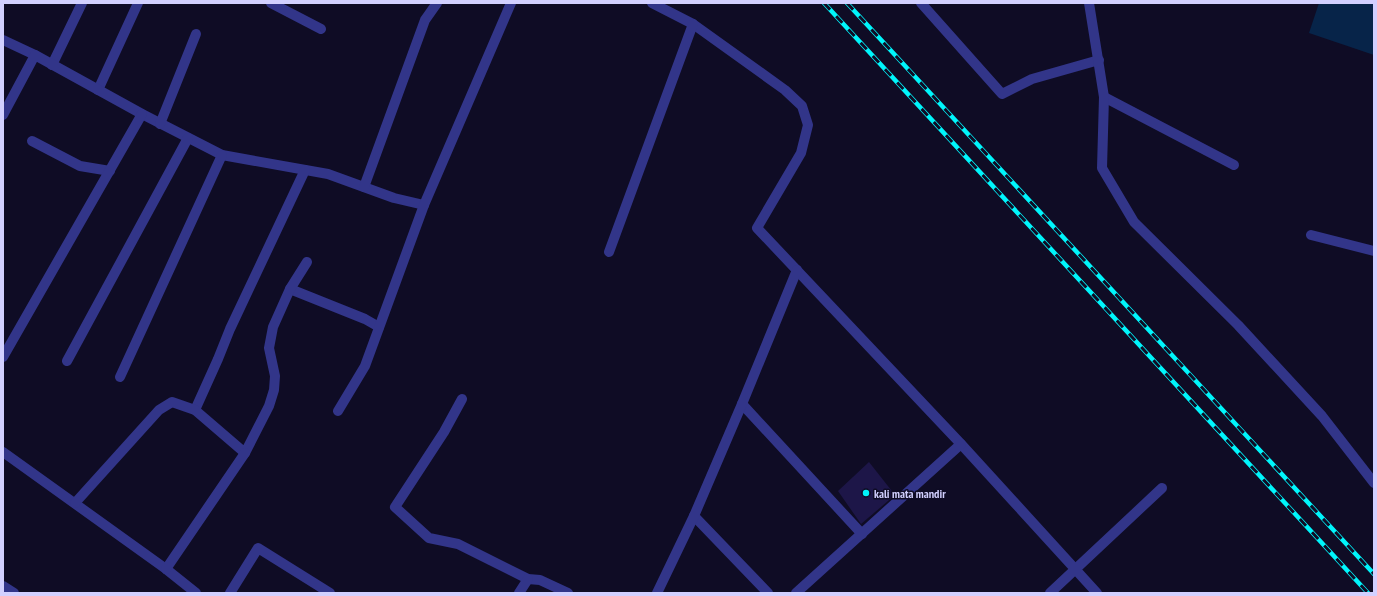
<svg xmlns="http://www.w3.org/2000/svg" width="1377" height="596" font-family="'PT Sans Narrow',sans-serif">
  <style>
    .water { fill: #072449 }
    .building { fill: #1d1648 }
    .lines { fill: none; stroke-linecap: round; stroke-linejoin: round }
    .minor { stroke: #323589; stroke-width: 10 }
    .tertiary { stroke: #323589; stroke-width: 10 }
    .rail-casing { stroke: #00f5fb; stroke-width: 4.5 }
    .rail { stroke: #0f0c25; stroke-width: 3; stroke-dasharray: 9; stroke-linecap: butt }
    .poi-dot { fill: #00f5fb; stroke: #0f0c25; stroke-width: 1.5 }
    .labels { text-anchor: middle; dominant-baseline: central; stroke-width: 3; stroke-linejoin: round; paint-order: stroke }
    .poi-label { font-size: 12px; font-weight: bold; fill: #d2d0ff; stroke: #0f0c25; text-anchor: start }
  </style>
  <rect width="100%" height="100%" fill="#0f0c25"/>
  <!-- water -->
  <polygon class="water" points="1319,3 1374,3 1374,55 1309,33"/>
  <!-- building -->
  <polygon class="building" points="869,462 895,495 861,524 838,491"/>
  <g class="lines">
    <!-- minor -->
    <g class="minor">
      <polyline points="271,3 321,29"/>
      <polyline points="652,3 693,24 785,90 802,106 808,125 801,153 757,228 961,444 1097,593"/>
      <polyline points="921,3 1002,94 1032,79 1099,60"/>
      <polyline points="3,40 35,55"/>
      <polyline points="52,65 82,3"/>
      <polyline points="98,90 138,3"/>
      <polyline points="1104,97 1234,165"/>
      <polyline points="3,115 35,55 142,114 222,155 328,174 394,198 424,205"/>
      <polyline points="160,124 196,34"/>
      <polyline points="32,141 80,166 110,171"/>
      <polyline points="364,187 425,20 437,3"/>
      <polyline points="1311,235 1374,251"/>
      <polyline points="609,252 693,24"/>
      <polyline points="290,289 365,319 379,327"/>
      <polyline points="3,357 142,114"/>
      <polyline points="67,361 188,138"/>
      <polyline points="120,377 222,155"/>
      <polyline points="462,399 444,432 395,507 429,538 458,544 528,579 540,580 568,593"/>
      <polyline points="742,404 862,534"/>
      <polyline points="195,410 218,359 230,329 305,170"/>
      <polyline points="338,411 365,366 424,205 511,3"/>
      <polyline points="3,452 166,569 196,593"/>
      <polyline points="75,503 159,410 172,402 195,410 245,453 269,406 274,390 275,376 269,348 273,327 290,289 307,262"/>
      <polyline points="694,516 768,593"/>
      <polyline points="166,569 245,453"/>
      <polyline points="3,586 14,593"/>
      <polyline points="230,593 258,548 330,593"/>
      <polyline points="519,593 528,579"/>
      <polyline points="657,593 694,516 742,404 797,270"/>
      <polyline points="796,593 961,444"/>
      <polyline points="1050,593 1162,488"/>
    </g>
    <!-- tertiary -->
    <polyline class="tertiary" points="1089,3 1104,97 1102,168 1134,222 1238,325 1322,416 1374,483"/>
    <defs>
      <g id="rail">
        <polyline points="824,3 1368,593"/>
        <polyline points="847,3 1374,574"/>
      </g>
    </defs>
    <!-- rail casing -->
    <use href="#rail" class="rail-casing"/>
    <!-- rail -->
    <use href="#rail" class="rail"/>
  </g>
  <!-- markers -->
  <circle class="poi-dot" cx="866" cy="493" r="4"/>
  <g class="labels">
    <!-- poi labels -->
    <g class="poi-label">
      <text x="874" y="493">kali mata mandir</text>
    </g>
  </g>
  <!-- border -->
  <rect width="1377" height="596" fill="none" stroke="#d2d0ff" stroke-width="8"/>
</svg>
